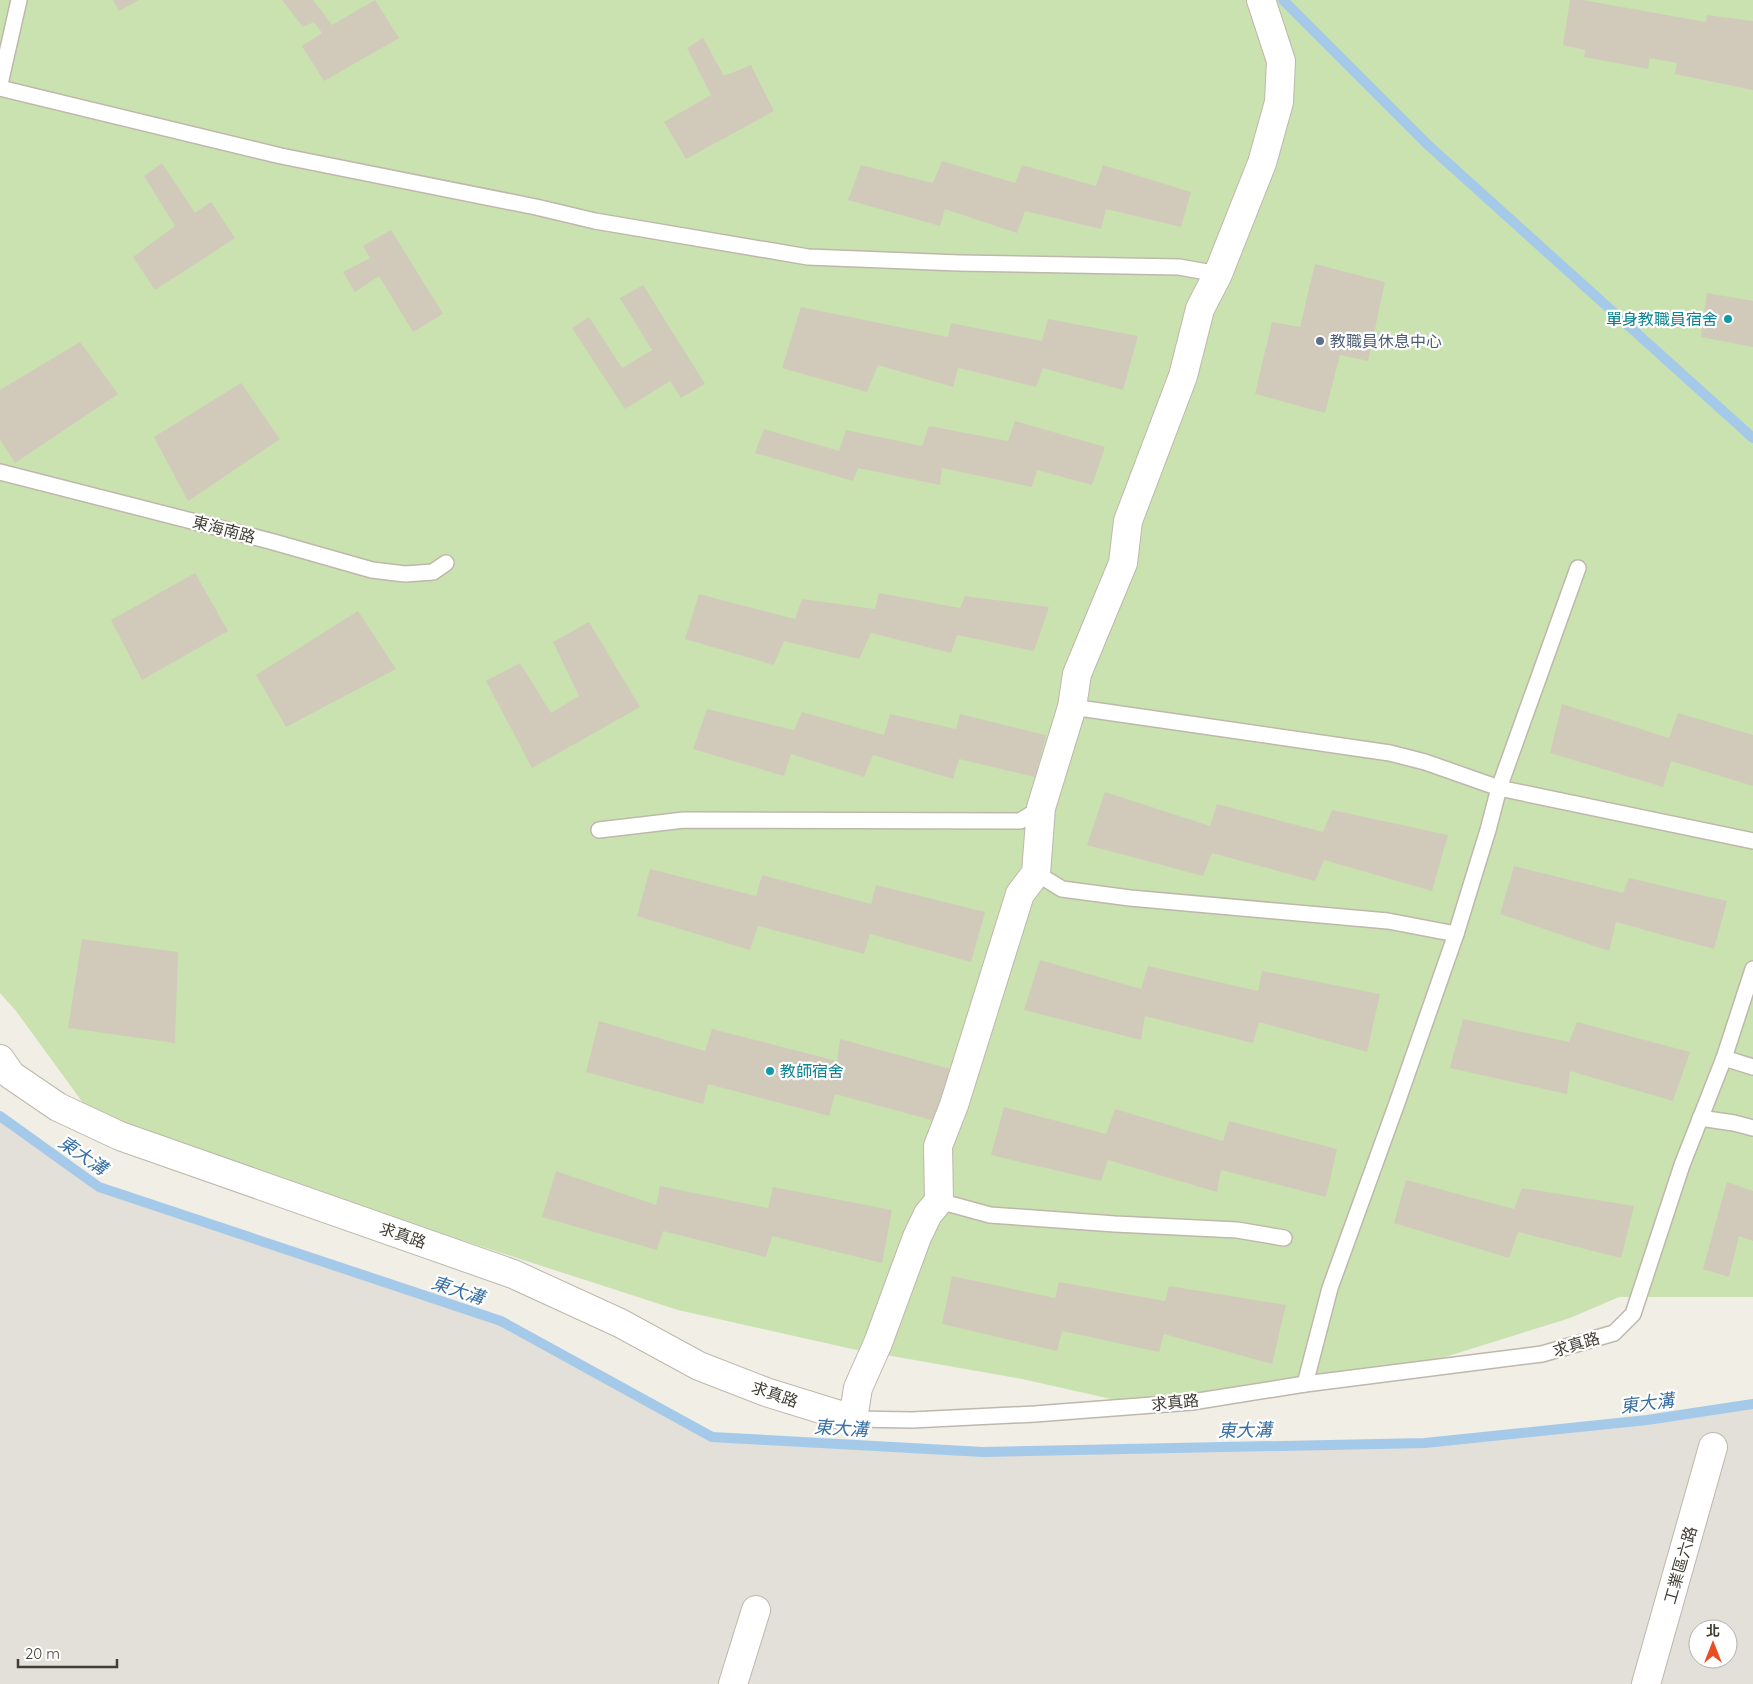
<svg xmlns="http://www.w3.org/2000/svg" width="1753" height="1684" font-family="Quicksand,'Noto Sans TC',sans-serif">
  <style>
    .industrial { fill: #e3dfd9; fill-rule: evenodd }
    .green { fill: #c9e2b0 }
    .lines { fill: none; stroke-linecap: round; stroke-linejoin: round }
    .stream { stroke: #a5c9e9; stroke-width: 10 }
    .building { fill: #d1cabb }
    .service-casing { stroke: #beb8ab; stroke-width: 18 }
    .minor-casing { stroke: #beb8ab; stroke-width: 30 }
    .service { stroke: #fff; stroke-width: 15 }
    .minor { stroke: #fff; stroke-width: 28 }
    .culture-dot { fill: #0f9aa8; stroke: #fff; stroke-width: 2 }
    .service-dot { fill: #5c6f8a; stroke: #fff; stroke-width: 2 }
    .labels { text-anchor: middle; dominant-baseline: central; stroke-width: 4.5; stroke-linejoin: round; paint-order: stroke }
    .culture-label { font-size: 16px; fill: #0d838f; stroke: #fff; text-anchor: end }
    .service-label { font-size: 16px; fill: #4e5e75; stroke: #fff; text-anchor: start }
    .street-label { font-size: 16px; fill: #423e35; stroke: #fff }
    .water-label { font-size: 18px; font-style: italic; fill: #3870a5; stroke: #fff }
  </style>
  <rect width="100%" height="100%" fill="#f1eee5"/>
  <!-- industrial -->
  <path class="industrial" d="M0,1116L99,1187L501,1321L712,1437L983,1452L1425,1443L1647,1420L1753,1404V1684H0ZM1698,1629H1728V1659H1698Z"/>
  <!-- green -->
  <polygon class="green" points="0,0 1753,0 1753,1297 1619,1297 1570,1318 1413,1367 1129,1403 1022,1379 852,1349 678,1310 226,1164 86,1107 16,1011 0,993"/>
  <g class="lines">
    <!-- stream -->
    <g class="stream">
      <polyline points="1283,0 1428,145 1753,438"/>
      <polyline points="0,1116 99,1187 501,1321 712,1437 983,1452 1425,1443 1647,1420 1753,1404"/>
    </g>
  </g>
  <!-- building -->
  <g class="building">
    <polygon points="113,0 139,0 119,11"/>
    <polygon points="282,0 313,0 332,25 375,0 399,38 324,81 302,46 322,33 314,22 303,27"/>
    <polygon points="1570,0 1583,0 1706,22 1707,15 1753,21 1753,90 1675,74 1677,63 1650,58 1648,69 1584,57 1585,50 1563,45"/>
    <polygon points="703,38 724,76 751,65 774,111 686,159 664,122 711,95 687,48"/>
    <polygon points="942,161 1015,183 1022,165 1096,186 1103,165 1191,192 1181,227 1106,209 1101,229 1025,211 1017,233 945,209 940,226 848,200 861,165 933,183"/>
    <polygon points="162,163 195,213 211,202 235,238 155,290 133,257 175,226 144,176"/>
    <polygon points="391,230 443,314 413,332 379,276 355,292 343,272 370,258 363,246"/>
    <polygon points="1315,264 1385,282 1368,361 1340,355 1325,413 1255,394 1272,322 1300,327"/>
    <polygon points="643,285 705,384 681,398 670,381 625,409 572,328 589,317 622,368 652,350 620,298"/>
    <polygon points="1707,293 1753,301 1753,347 1701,337"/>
    <polygon points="801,307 948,337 951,323 1042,341 1048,319 1138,336 1123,390 1043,368 1036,387 958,368 953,387 878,365 867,392 782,368"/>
    <polygon points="80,342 118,394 15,463 0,439 0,390"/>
    <polygon points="241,383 280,439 188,501 154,437"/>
    <polygon points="1015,421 1105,447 1092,485 1037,470 1032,487 942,468 940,485 858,468 853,481 755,453 764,429 839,451 846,430 922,446 929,426 1008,441"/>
    <polygon points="195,573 228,631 142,680 111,620"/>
    <polygon points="879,593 960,608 965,596 1049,607 1034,651 957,635 951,653 871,633 859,659 784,641 774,665 685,639 699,594 795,619 802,599 875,609"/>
    <polygon points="358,611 396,669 286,727 256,675"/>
    <polygon points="589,622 640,707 532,768 486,681 520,663 551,713 579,696 553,642"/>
    <polygon points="1562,704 1669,738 1678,713 1753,735 1753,786 1671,761 1663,787 1550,753"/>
    <polygon points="707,709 794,730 802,712 884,735 890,714 956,729 960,714 1046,735 1035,777 959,759 953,779 873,755 864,777 791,754 784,776 693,749"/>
    <polygon points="1105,792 1210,826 1217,804 1323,832 1332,810 1448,835 1432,891 1324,860 1315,881 1212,853 1203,876 1087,845"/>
    <polygon points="1514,866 1623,893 1629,878 1727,901 1714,949 1616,922 1609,951 1500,914"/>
    <polygon points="650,869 756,896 762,875 871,904 876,885 985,912 971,962 870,934 864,954 758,926 750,950 637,916"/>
    <polygon points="82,939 178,952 175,1043 68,1028"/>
    <polygon points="1040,960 1141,989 1148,966 1258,991 1262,971 1380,994 1367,1052 1259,1022 1253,1043 1145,1016 1141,1040 1024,1010"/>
    <polygon points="1463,1019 1569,1042 1577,1022 1690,1052 1673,1101 1570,1071 1567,1094 1450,1068"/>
    <polygon points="599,1021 705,1051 712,1029 837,1061 840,1039 954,1070 939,1122 835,1094 829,1116 708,1084 703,1104 586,1072"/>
    <polygon points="1004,1107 1106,1134 1115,1109 1223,1141 1229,1121 1337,1149 1326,1197 1221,1170 1217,1192 1108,1160 1101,1181 991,1155"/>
    <polygon points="556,1171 656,1205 660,1186 768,1208 773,1187 892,1210 882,1263 772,1236 766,1257 663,1231 657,1250 542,1217"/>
    <polygon points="1406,1180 1514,1209 1522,1188 1634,1206 1621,1258 1518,1232 1509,1258 1394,1223"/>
    <polygon points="1727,1182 1753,1191 1753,1241 1739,1236 1729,1277 1703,1269"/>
    <polygon points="952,1276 1055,1298 1059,1282 1165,1301 1169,1286 1286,1305 1272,1364 1164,1334 1159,1352 1062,1331 1057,1351 942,1324"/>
  </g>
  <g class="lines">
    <defs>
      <g id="service">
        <polyline points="0,84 19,0"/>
        <polyline points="0,88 281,156 536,207 595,221 808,257 959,263 1179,267 1218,274"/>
        <polyline points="0,472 270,541 372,570 405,574 433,572 446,563"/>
        <polyline points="1072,707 1390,753 1425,762 1499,788 1753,841"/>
        <polyline points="599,830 684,820 1020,821 1041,808"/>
        <polyline points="1036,873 1062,889 1130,898 1388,921 1456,934"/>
        <polyline points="1724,1058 1753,1067"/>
        <polyline points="1700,1118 1734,1123 1753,1128"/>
        <polyline points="939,1201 990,1215 1115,1224 1237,1230 1284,1238"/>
        <polyline points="1305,1384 1330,1288 1397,1103 1456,934 1488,830 1499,788 1578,568"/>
        <polyline points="853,1419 912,1420 1035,1414 1192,1402 1305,1384 1542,1354 1614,1333 1633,1314 1682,1165 1724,1058 1753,969"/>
      </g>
      <g id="minor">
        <polyline points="0,1059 11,1075 58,1107 120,1136 513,1274 620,1323 699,1366 766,1392 853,1419 858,1388 878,1343 917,1237 928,1214 939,1201 938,1146 954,1105 1020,894 1036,873 1041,808 1072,707 1077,674 1123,563 1128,521 1183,376 1200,309 1218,274 1262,163 1279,102 1281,61 1261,0"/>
        <polyline points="733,1684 756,1610"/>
        <polyline points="1646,1684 1713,1447"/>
      </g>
    </defs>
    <!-- service casing -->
    <use href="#service" class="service-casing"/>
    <!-- minor casing -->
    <use href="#minor" class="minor-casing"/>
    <!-- service -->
    <use href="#service" class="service"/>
    <!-- minor -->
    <use href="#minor" class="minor"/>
  </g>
  <!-- markers -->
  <g class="culture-dot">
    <circle cx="1728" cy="319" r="5"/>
    <circle cx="770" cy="1071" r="5"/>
  </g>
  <circle class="service-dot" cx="1320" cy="341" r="5"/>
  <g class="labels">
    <!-- culture labels -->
    <g class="culture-label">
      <text x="1718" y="319">單身教職員宿舍</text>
      <text x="780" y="1071" text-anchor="start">教師宿舍</text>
    </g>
    <!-- service labels -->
    <g class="service-label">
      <text x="1330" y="341">教職員休息中心</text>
    </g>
    <!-- street labels -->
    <g class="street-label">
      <text transform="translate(224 529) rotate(15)">東海南路</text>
      <text transform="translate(403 1235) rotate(19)">求真路</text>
      <text transform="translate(1576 1344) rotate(-17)">求真路</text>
      <text transform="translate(775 1394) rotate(19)">求真路</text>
      <text transform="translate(1175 1402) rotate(-6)">求真路</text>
      <text transform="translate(1680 1565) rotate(-74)">工業區六路</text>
    </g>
    <!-- water labels -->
    <g class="water-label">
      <text transform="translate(83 1155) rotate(34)">東大溝</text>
      <text transform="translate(458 1290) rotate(18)">東大溝</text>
      <text transform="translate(1647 1403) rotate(-7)">東大溝</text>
      <text transform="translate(841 1428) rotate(3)">東大溝</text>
      <text transform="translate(1245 1430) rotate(-1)">東大溝</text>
    </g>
  </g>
  <!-- north arrow -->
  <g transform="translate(1713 1644)"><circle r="24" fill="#ffffff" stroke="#b3b2ae"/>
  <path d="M0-4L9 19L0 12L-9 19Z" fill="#e84d24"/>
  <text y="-8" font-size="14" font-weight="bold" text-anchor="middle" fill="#423e35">北</text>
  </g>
  <!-- scale -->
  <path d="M18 1659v8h99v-8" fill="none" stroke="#423e35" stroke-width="2.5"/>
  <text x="25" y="1659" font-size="15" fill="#423e35" stroke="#ffffff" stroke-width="4" paint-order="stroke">20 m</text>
</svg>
